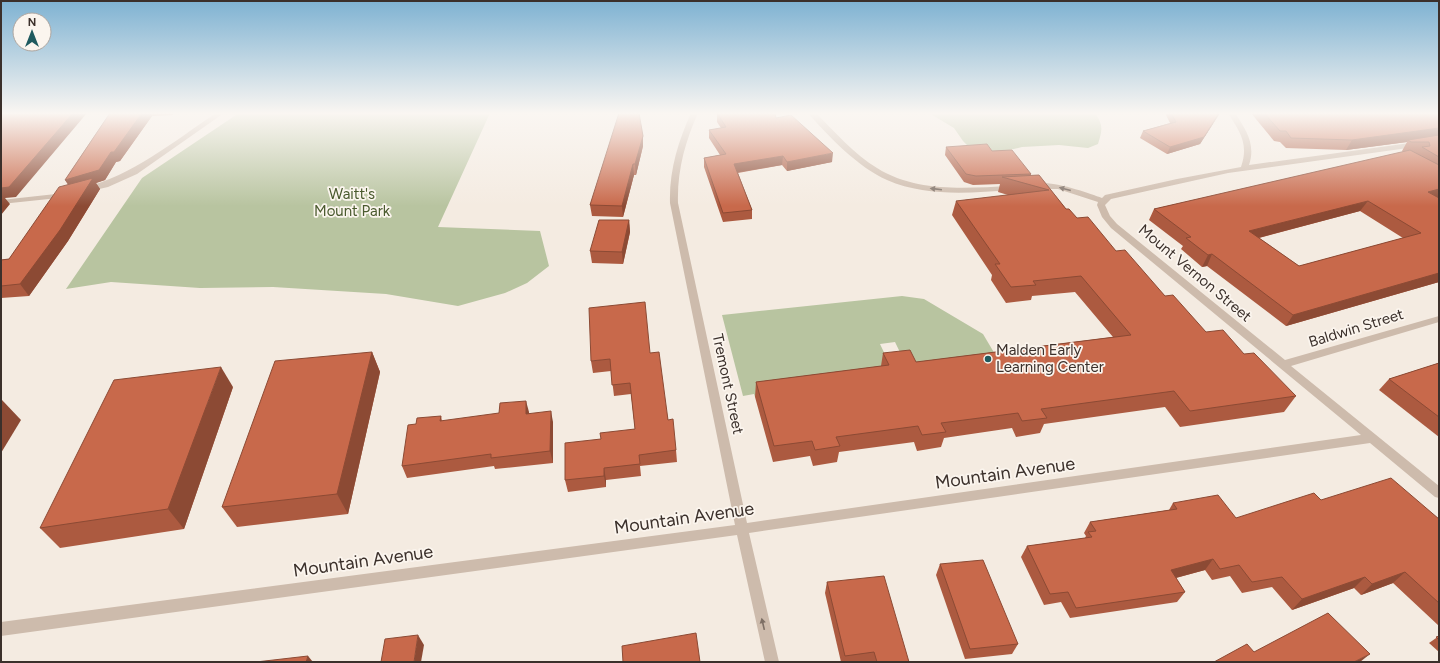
<svg xmlns="http://www.w3.org/2000/svg" width="1440" height="663" font-family="Figtree,sans-serif">
  <style>
    .green { fill: #b8c4a0 }
    .lines { fill: none; stroke-linecap: round; stroke-linejoin: round }
    .minor { fill: #cdbbac; fill-rule: evenodd }
    .wall { fill: #ac5a40; fill-rule: evenodd }
    .shaded-wall { fill: #8c4a34 }
    .building { fill: #c8694b; stroke: #8c4a34; fill-rule: evenodd }
    .oneway { fill: #7d6f65 }
    .poi-dot { fill: #1f5a5e; stroke: #fbf5ee; stroke-width: 1.5 }
    .labels { text-anchor: middle; dominant-baseline: central; stroke-width: 3.5; stroke-linejoin: round; paint-order: stroke }
    .park-label { font-size: 15px; fill: #4a5a2e; stroke: #fbf5ee }
    .street-label { font-size: 15px; fill: #3b302b; stroke: #fbf5ee }
    .poi-label { font-size: 15px; fill: #3b302b; stroke: #fbf5ee; text-anchor: start }
    .near-street-label { font-size: 18px; fill: #3b302b; stroke: #fbf5ee }
  </style>
  <rect width="100%" height="100%" fill="#f4ebe1"/>
  <!-- green -->
  <g class="green">
    <polygon points="239,113 490,113 438,227 540,231 549,266 527,283 505,293 458,306 386,294 273,287 200,288 111,282 66,289 142,178"/>
    <path d="M929,113H1095C1104,126 1102,130 1098,144L1088,148L1059,145L1022,147L1005,151L974,152L963,141L954,128Z"/>
    <polygon points="902,296 924,299 983,334 1002,366 912,377 895,342 880,344 891,367 755,397 754,394 743,396 722,315"/>
  </g>
  <g class="lines">
    <!-- minor -->
    <g class="minor">
      <path d="M216,113H224L137,174L108,187L86,192L82,190L83,188C133,175 173,142 216,113Z"/>
      <path d="M691,113H698C685,142 677,171 678,203L747,523L1361,435L1111,228L1102,217L1097,205L1098,202L1058,189H1035L1031,187C1043,176 1087,193 1102,198L1105,195L1177,179L1241,167C1249,144 1240,132 1228,113H1235C1246,130 1256,144 1249,165L1439,139V143L1415,147L1228,173L1111,199L1105,205L1110,216L1117,224L1285,360L1439,316V322L1291,366L1439,486V498L1435,497L1370,443L749,533L779,662H765L737,535L1,636V622L735,525L670,203C669,171 678,142 691,113Z"/>
      <path d="M808,113H816C835,132 854,154 877,168C917,193 966,188 1011,186L1015,188L1011,190C970,193 926,197 887,180C859,168 828,136 808,113Z"/>
      <polygon points="65,193 69,195 68,197 1,204 1,200"/>
    </g>
  </g>
  <!-- wall -->
  <g class="wall">
    <polygon points="110,113 174,113 173,115 152,116 120,161 116,162 105,180 96,183 100,189 68,241 29,296 1,298 1,260 9,259 68,184 65,180"/>
    <polygon points="717,113 776,118 832,162 787,171 782,165 738,173 752,210 752,219 723,222 704,167 704,158 720,155 709,138 709,130 721,128 717,122"/>
    <polygon points="1165,113 1220,113 1200,144 1167,154 1140,138 1143,131 1170,123"/>
    <path d="M1251,113H1439V282L1286,326L1207,266L1202,267L1181,249L1183,246L1149,220L1154,209L1403,152L1402,151L1407,142L1346,150L1286,148L1280,142L1274,141ZM1360,211L1403,238L1299,266L1259,238Z"/>
    <polygon points="643,136 643,146 636,175 634,175 623,217 592,216 590,205"/>
    <polygon points="946,147 992,151 1031,174 1031,176 1039,175 1066,209 1116,251 1165,296 1206,332 1244,354 1296,396 1284,412 1180,427 1165,407 1044,424 1040,433 1016,437 1012,428 944,438 941,447 917,451 914,442 839,452 837,462 813,466 810,456 773,462 755,397 756,382 881,366 883,353 916,362 1113,337 1075,292 1032,296 1031,300 1006,303 991,280 992,275 952,215 956,201 1008,195 998,192 1000,184 973,185 964,182 945,155"/>
    <polygon points="629,220 630,232 623,264 592,263 590,251"/>
    <polygon points="372,352 380,372 348,514 237,527 222,507"/>
    <polygon points="650,353 668,420 676,450 677,462 640,466 641,476 606,480 606,487 568,492 565,480 601,439 635,429 631,394 614,396 611,371 593,373 591,361"/>
    <polygon points="1439,363 1439,437 1379,390 1389,379"/>
    <polygon points="233,387 184,529 60,548 40,528"/>
    <polygon points="529,412 529,413 553,422 553,463 495,469 494,466 407,478 402,466 416,424 441,416 442,421"/>
    <polygon points="1321,500 1439,519 1439,626 1393,583 1361,595 1354,588 1292,610 1272,587 1242,593 1230,576 1212,580 1205,570 1176,578 1185,592 1177,602 1070,618 1061,602 1044,605 1021,557 1027,546 1085,538 1086,536 1084,533 1090,522 1169,510 1173,503 1236,518"/>
    <polygon points="940,564 1018,644 1012,654 965,659 936,575"/>
    <polygon points="827,582 909,662 841,662 825,593"/>
    <polygon points="1439,636 1439,652 1429,643"/>
  </g>
  <!-- shaded-wall -->
  <g class="shaded-wall">
    <polygon points="73,113 87,113 16,197 5,198 10,204 1,215 1,188"/>
    <polygon points="142,113 151,113 152,116 120,161 116,162 105,180 96,183 100,189 68,241 29,296 20,284 71,189 65,180 111,152"/>
    <polygon points="1219,113 1220,113 1200,144 1167,154 1170,147"/>
    <polygon points="1439,128 1439,138 1408,140 1407,142 1346,150 1352,140"/>
    <polygon points="643,136 643,146 636,175 635,164"/>
    <polygon points="833,153 832,162 787,171 787,162"/>
    <polygon points="783,156 782,165 734,173 734,164"/>
    <polygon points="633,164 634,175 623,217 622,206"/>
    <polygon points="1439,189 1439,198 1428,192"/>
    <polygon points="1368,201 1360,211 1243,242 1249,231"/>
    <polygon points="629,220 630,232 623,264 622,252"/>
    <polygon points="1212,254 1207,266 1202,267 1208,255"/>
    <polygon points="1439,273 1439,282 1286,326 1293,315"/>
    <polygon points="372,352 380,372 348,514 337,494"/>
    <polygon points="221,367 233,387 184,529 168,509"/>
    <polygon points="2,400 21,420 1,453 1,401"/>
    <polygon points="526,401 529,412 528,425 526,414"/>
    <polygon points="551,411 553,422 553,463 550,451"/>
    <polygon points="604,468 606,480 606,487 604,476"/>
    <polygon points="1213,559 1205,570 1164,581 1171,570"/>
    <polygon points="1405,572 1393,583 1361,595 1372,584"/>
    <polygon points="1365,577 1354,588 1292,610 1302,599"/>
    <polygon points="418,635 424,645 421,662 414,662"/>
    <polygon points="1370,654 1360,662 1354,662"/>
    <polygon points="308,656 313,662 306,662"/>
  </g>
  <!-- building -->
  <g class="building">
    <polygon points="1,113 73,113 9,187 1,188"/>
    <polygon points="110,113 142,113 114,152 111,152 99,170 65,180"/>
    <polygon points="619,113 639,113 643,136 635,164 633,164 622,206 590,205"/>
    <polygon points="717,113 775,113 776,118 791,115 833,153 787,162 783,156 734,164 752,210 723,213 704,158 726,154 709,130 726,127"/>
    <polygon points="1171,113 1219,113 1204,137 1170,147 1143,131 1176,122"/>
    <polygon points="1264,113 1439,113 1439,128 1352,140 1291,138 1286,131 1280,131"/>
    <polygon points="1439,135 1439,157 1422,147 1430,146 1429,142 1411,142 1408,140"/>
    <polygon points="987,144 992,151 1012,150 1031,174 976,176 966,174 946,147"/>
    <path d="M1410,150L1439,165V189L1428,192L1439,198V273L1293,315L1212,254L1208,255L1186,238L1191,237L1154,209ZM1368,201L1421,233L1299,266L1249,231Z"/>
    <polygon points="1039,175 1066,209 1069,209 1077,218 1088,217 1116,251 1125,250 1165,296 1173,295 1206,332 1223,330 1244,354 1254,353 1296,396 1190,411 1174,391 1041,409 1047,418 1022,421 1018,413 941,423 946,432 922,435 918,426 836,437 840,446 815,450 812,441 774,446 756,382 889,365 883,353 910,350 916,362 1131,335 1081,276 1033,281 1036,285 1011,287 995,264 1000,264 956,201 1049,190 1002,177"/>
    <polygon points="93,178 60,230 20,284 1,286 1,260 9,259 59,187"/>
    <polygon points="599,220 629,220 622,252 590,251"/>
    <polygon points="645,302 650,353 659,352 668,420 673,419 676,450 639,455 640,464 604,468 604,476 565,480 565,443 601,439 600,433 635,429 630,383 612,385 610,359 591,361 589,308"/>
    <polygon points="372,352 337,494 222,507 275,361"/>
    <polygon points="1439,363 1439,417 1389,379"/>
    <polygon points="221,367 168,509 40,528 114,380"/>
    <polygon points="526,401 526,414 551,411 550,451 491,458 491,454 402,466 408,425 416,424 417,418 441,416 440,421 499,413 500,403"/>
    <polygon points="1391,478 1439,519 1439,603 1405,572 1372,584 1365,577 1302,599 1282,577 1252,582 1239,565 1220,569 1213,559 1171,570 1185,592 1076,608 1068,592 1050,594 1027,546 1092,537 1088,532 1096,531 1090,522 1177,509 1173,503 1218,495 1236,518 1314,493 1321,500"/>
    <polygon points="983,560 1018,644 970,649 940,564"/>
    <polygon points="884,576 909,662 877,662 874,652 845,656 827,582"/>
    <polygon points="1328,613 1370,654 1354,662 1214,662 1247,644 1254,652"/>
    <polygon points="696,633 700,662 623,662 622,646"/>
    <polygon points="418,635 414,662 381,662 385,639"/>
    <polygon points="1439,636 1439,640 1436,637"/>
    <polygon points="308,656 306,662 256,662"/>
  </g>
  <!-- one-way arrows -->
  <defs><path id="oneway-solid" d="M-6-.8H1V-3.2L6.5 0L1 3.2V.8H-6Z"/></defs>
  <g class="oneway">
    <use href="#oneway-solid" transform="translate(936 189) rotate(-173)"/>
    <use href="#oneway-solid" transform="translate(1065 189) rotate(-165)"/>
    <use href="#oneway-solid" transform="translate(763 624) rotate(-103)"/>
  </g>
  <!-- sky -->
  <linearGradient id="sky" x2="0" y2="1"><stop stop-color="#7eb2d2"/><stop offset="0.55" stop-color="#faf6f2"/><stop offset="1" stop-color="#faf6f2" stop-opacity="0"/></linearGradient>
  <rect width="1440" height="206" fill="url(#sky)"/>
  <!-- markers -->
  <circle class="poi-dot" cx="988" cy="359" r="4"/>
  <g class="labels">
    <!-- park labels -->
    <g class="park-label">
      <text x="352" y="194">Waitt's<tspan x="352" dy="17">Mount Park</tspan></text>
    </g>
    <!-- street labels -->
    <g class="street-label">
      <text transform="translate(1195 273) rotate(40)">Mount Vernon Street</text>
      <text transform="translate(1356 328) rotate(-17)">Baldwin Street</text>
      <text transform="translate(728 384) rotate(78)">Tremont Street</text>
    </g>
    <!-- poi labels -->
    <g class="poi-label">
      <text x="996" y="350">Malden Early<tspan x="996" dy="17">Learning Center</tspan></text>
    </g>
    <!-- near-street labels -->
    <g class="near-street-label">
      <text transform="translate(1005 473) rotate(-8)">Mountain Avenue</text>
      <text transform="translate(684 518) rotate(-8)">Mountain Avenue</text>
      <text transform="translate(363 561) rotate(-8)">Mountain Avenue</text>
    </g>
  </g>
  <!-- border -->
  <rect width="1440" height="663" fill="none" stroke="#3b302b" stroke-width="4"/>
  <!-- north arrow -->
  <g transform="translate(32 32)"><circle r="19" fill="#fbf5ee" stroke="#aea6a0"/>
  <path d="M0-3L7 15L0 10L-7 15Z" fill="#1f5a5e"/>
  <text y="-6" font-size="11" font-weight="bold" text-anchor="middle" fill="#3b302b">N</text>
  </g>
</svg>
